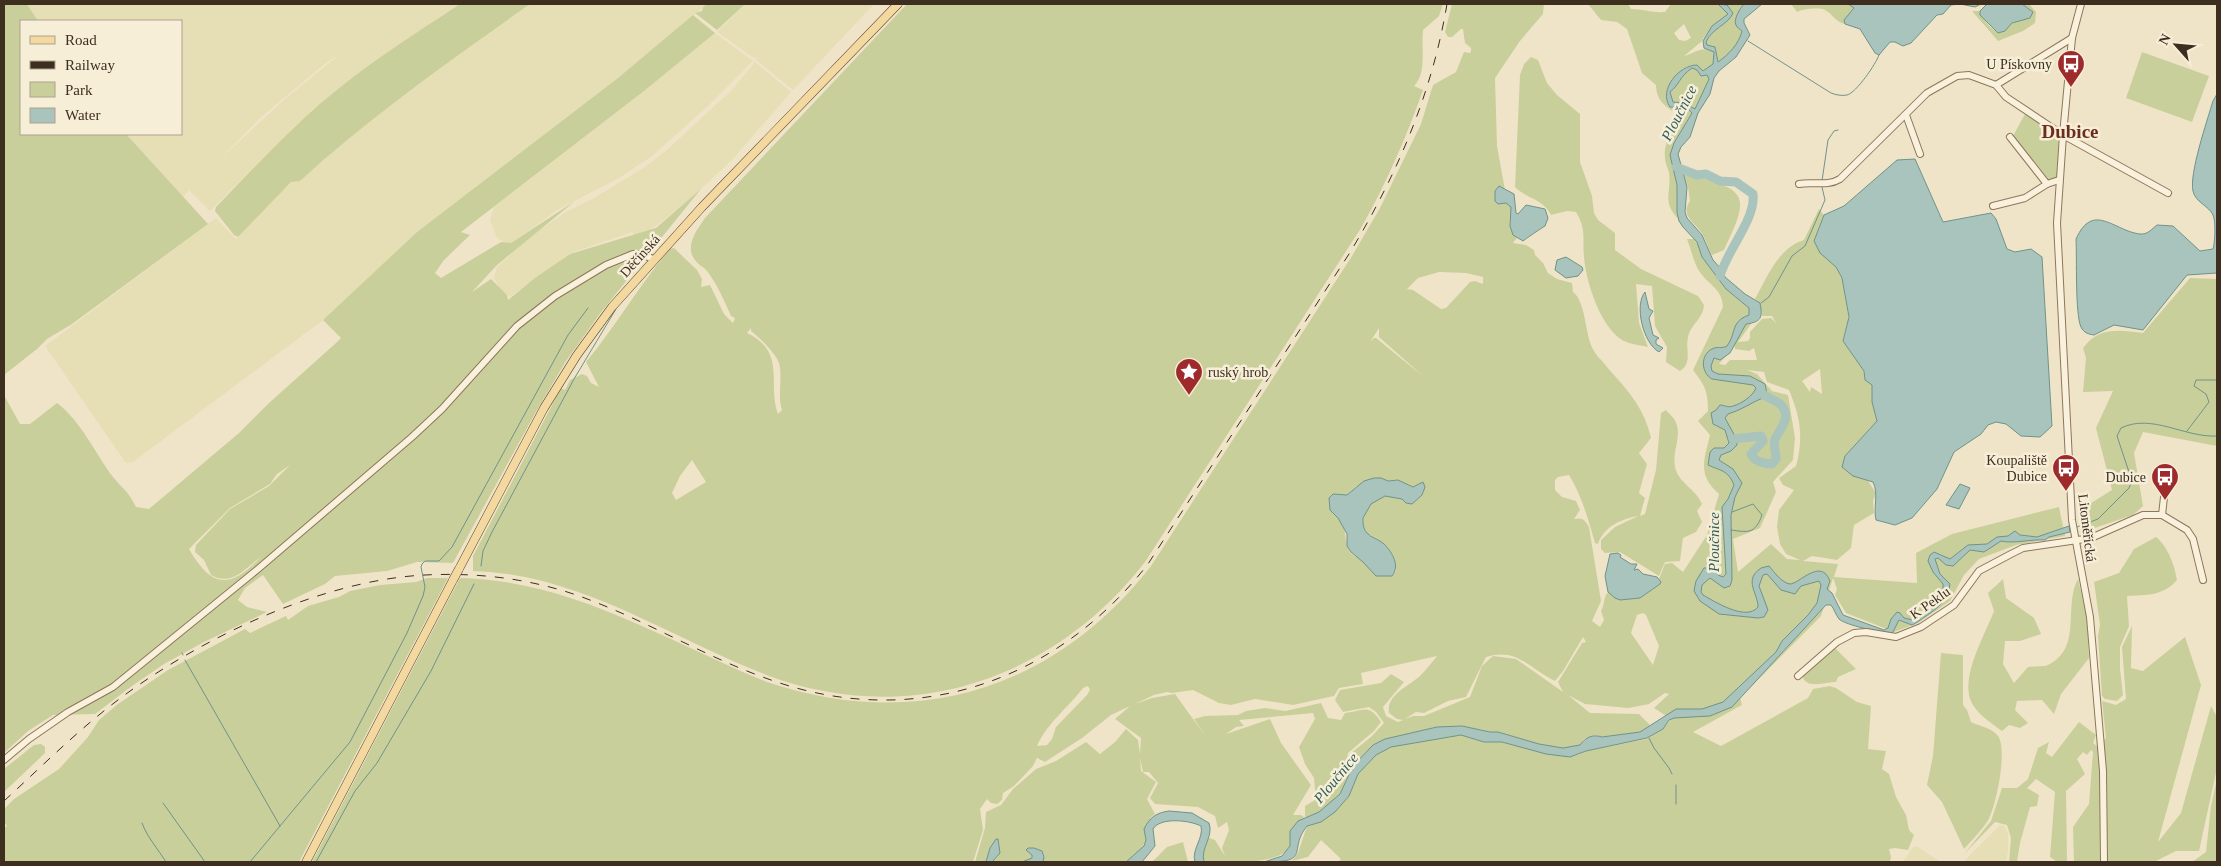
<svg xmlns="http://www.w3.org/2000/svg" width="2221" height="866" font-family="Georgia,serif">
  <style>
    .farmland { fill: #e6deb5; fill-rule: evenodd }
    .green { fill: #c9cf9b; fill-rule: evenodd }
    .water { fill: #a9c4bc; stroke: #6f938a; fill-rule: evenodd }
    .lines { fill: none; stroke-linecap: round; stroke-linejoin: round }
    .stream { stroke: #6f938a; stroke-width: 1 }
    .river { stroke: #a9c4bc; stroke-width: 9 }
    .minor-casing { stroke: #8d765c; stroke-width: 8 }
    .major-casing { stroke: #5b4430; stroke-width: 9 }
    .minor { stroke: #faf1dc; stroke-width: 6 }
    .major { stroke: #f3d9a0; stroke-width: 8 }
    .rail { stroke: #3d2e20; stroke-width: 1; stroke-dasharray: 9 9; stroke-linecap: butt }
    .major-bridge-casing { stroke: #5b4430; stroke-width: 9; stroke-linecap: butt }
    .major-bridge { stroke: #f3d9a0; stroke-width: 8 }
    .labels { text-anchor: middle; dominant-baseline: central; stroke-width: 5; stroke-linejoin: round; paint-order: stroke }
    .poi-label { font-size: 14px; fill: #3d2e20; stroke: #f7eed8; text-anchor: end }
    .street-label { font-size: 14px; fill: #3d2e20; stroke: #f7eed8 }
    .water-label { font-size: 15px; font-style: italic; fill: #2f5d5a; stroke: #f7eed8 }
    .district-label { font-size: 19px; font-weight: bold; fill: #6b2e1e; stroke: #f7eed8 }
  </style>
  <rect width="100%" height="100%" fill="#f0e4c8"/>
  <!-- farmland -->
  <g class="farmland">
    <path d="M27,4H460L421,30L295,126L210,211L189,190L183,197L181,195L126,134H181V21H38ZM340,54L285,99L219,160L260,118L327,62Z"/>
    <polygon points="530,4 707,4 618,78 417,232 323,320 133,462 126,463 45,346 216,218 236,239 291,182 300,181 364,125 420,82"/>
    <polygon points="745,4 874,4 793,90 756,60 758,58 754,58 717,32"/>
    <polygon points="715,33 753,61 708,106 652,156 619,178 559,209 511,243 505,243 497,238 490,220 494,207 644,91"/>
    <polygon points="755,62 791,92 732,160 688,201 649,231 635,236 632,232 571,253 510,297 500,289 494,278 497,267 531,236 566,212 594,198 645,167 668,149 732,90"/>
    <polygon points="2003,825 2008,833 2008,851 2006,862 1963,862 1999,826"/>
    <polygon points="1917,846 1931,856 1942,862 1903,862 1913,847"/>
  </g>
  <!-- green -->
  <g class="green">
    <polygon points="4,4 27,4 38,21 21,21 21,134 126,134 208,224 72,324 47,339 37,349 4,375"/>
    <path d="M460,4H530C451,60 372,115 300,181L291,182L238,237L234,235L215,211L216,207C250,172 284,135 321,103C364,66 413,35 460,4Z"/>
    <polygon points="707,4 745,4 717,30 695,13 702,11 703,7"/>
    <path d="M907,4H1443L1439,16L1423,30C1421,49 1427,73 1414,86L1423,90C1406,138 1386,184 1361,228L1145,562C1054,679 911,728 769,676C671,639 581,574 473,571V556L561,388L565,390L570,380L582,374L587,376L591,383L599,387L586,362C616,326 639,285 670,249L674,248L697,270L702,279L701,287L710,285L724,314L733,323L735,318L731,316C724,300 717,284 707,271C704,267 698,265 695,260C684,246 697,230 705,218ZM751,328V331C759,337 776,354 779,363C783,379 777,395 782,410L778,414C767,384 787,352 747,333ZM692,460L706,482L676,500L672,493L680,476Z"/>
    <path d="M1452,4H1544L1543,14L1520,41L1495,78L1497,146L1505,190L1502,188V204L1506,203L1511,207C1510,218 1507,231 1517,238L1513,243L1526,245L1534,250L1535,255L1543,263L1548,273L1557,279L1572,283L1573,292C1586,301 1585,336 1593,349C1596,356 1603,361 1607,367C1628,391 1644,407 1651,438L1639,453L1647,464L1639,493L1645,498L1640,516L1645,514L1656,470L1661,413L1666,410C1669,414 1675,418 1676,423C1682,436 1672,452 1675,466C1677,482 1696,489 1702,504L1697,511L1702,522L1696,532L1683,538L1680,561L1665,562L1659,576L1620,552L1605,553L1601,549V540L1615,527L1638,516C1622,519 1604,526 1598,544L1595,543C1588,519 1582,496 1569,475L1558,477L1555,480V490L1562,497L1576,501L1580,510L1574,519C1583,517 1585,520 1589,527L1601,601L1592,621L1600,627L1604,620L1601,611C1605,604 1603,598 1608,592L1622,600L1640,598L1660,584L1661,582L1659,579L1665,564L1672,563L1683,572L1707,535L1719,494C1697,475 1704,460 1710,435L1698,421L1708,411C1708,391 1705,386 1693,370L1723,307C1722,287 1706,284 1698,269C1693,260 1691,249 1687,239H1694L1700,247L1702,257L1726,289L1749,308L1751,324L1738,342L1748,341L1750,338V332L1762,319L1771,318L1776,323L1772,316H1762L1760,303L1755,299C1767,277 1779,247 1804,240L1819,209L1824,215C1803,260 1828,246 1841,277C1845,285 1849,310 1848,319C1848,326 1844,333 1843,341L1864,371V376L1872,385V402L1877,421L1845,456L1846,471L1868,481L1876,493L1873,501L1874,513L1854,525L1851,548L1837,560L1812,556L1803,561L1838,564L1834,577L1917,583L1916,553L1952,534L2059,507L2065,536L2016,545L1979,559L1964,575L1950,601L1918,623L1894,632L1846,613L1835,595L1837,589L1833,578L1821,616L1740,698L1742,705L1693,732L1721,746L1808,698L1813,689L1830,686L1836,688L1857,702L1871,706L1868,749L1886,751L1882,769L1889,774L1896,797L1906,815L1909,830L1914,835L1908,850L1895,848L1889,849L1891,857L1890,862H1338L1341,859L1321,840L1308,857L1292,861L1298,853L1307,826L1317,823L1335,812L1349,796L1358,774L1376,755L1391,747L1461,735L1484,742H1502L1561,756L1578,755L1586,751L1647,739L1663,729L1671,719L1654,708L1669,694L1665,693L1649,704L1628,708L1585,704L1568,695L1590,713L1639,714L1650,725L1640,732L1602,737L1596,735L1584,739L1581,745L1563,748L1539,744L1498,732H1490L1462,726L1437,727L1398,736L1373,745L1353,766L1340,794L1319,813L1305,817V806L1320,797L1339,774L1321,792L1315,790L1314,778L1305,764L1299,747L1315,719L1313,713L1239,720L1244,726L1236,727L1226,734L1270,719L1281,743L1311,785L1293,815H1301L1304,817L1290,831C1289,836 1292,841 1290,846C1280,866 1225,862 1204,862L1203,852L1209,838L1215,840L1225,856L1222,848L1229,830L1227,822L1218,828L1215,816L1198,807L1155,804L1150,798L1158,783L1149,772H1143L1140,758L1141,771L1156,782L1147,799L1155,814L1151,817L1145,837L1146,840L1140,852L1126,862H1043L1044,854L1034,848H1028L1032,855L1031,860L1022,862H993L998,856V839L986,862H975L985,828L986,812L1001,805L1013,789L1036,769L1056,761L1086,742L1100,754L1115,742L1126,729L1138,740L1140,754L1141,738L1115,719L1130,706L1111,715L1082,738L1045,762L1037,758L1033,766L1014,786L1003,793L1002,800L997,804L991,803L987,799L980,809L983,830L973,862H312L460,578C572,580 666,641 767,682C916,732 1054,690 1151,566L1352,256L1380,208L1421,124L1433,85L1456,72L1464,52L1470,53L1471,51V48L1465,43L1463,29H1461L1452,37H1448L1445,32ZM1439,272L1466,273L1483,277V284L1475,281L1470,282L1446,308L1441,309L1413,290L1407,289L1418,278ZM1379,328V337L1424,377L1376,338H1374L1370,342ZM1735,346V349L1749,351L1754,348L1757,360H1730L1725,365L1719,364ZM1820,369L1822,394L1811,387L1810,392L1802,381ZM1747,370L1764,372L1767,382L1789,390C1800,416 1804,437 1796,466L1779,478L1783,485L1794,490L1779,510L1777,527L1780,544L1786,554L1800,560L1787,559L1771,544L1738,572L1733,539L1760,528L1776,492L1773,482L1793,460L1795,438L1788,395L1772,391L1757,374ZM1398,480L1413,487L1419,485L1424,492L1412,504L1406,503L1402,499L1385,495L1371,504L1363,518L1364,528L1367,534L1377,539L1396,564V571L1392,576C1371,575 1376,575 1363,561C1359,558 1353,556 1350,552C1342,539 1350,526 1333,514L1337,494L1347,495L1357,486L1383,481ZM1643,613L1646,615L1659,646L1653,665L1631,633L1637,615ZM1583,637L1586,642L1582,643L1558,682L1563,692L1516,659L1493,656L1482,666L1470,697L1424,716H1413L1405,719L1416,712L1424,713L1448,701L1466,697L1486,657C1517,647 1530,669 1555,681L1563,671ZM1437,656C1432,662 1427,669 1421,675C1410,686 1386,694 1389,713L1397,719L1403,720L1398,722L1386,716L1383,707L1404,682L1391,674L1381,683L1340,690L1335,700L1343,712L1369,707L1376,712L1384,723L1372,736L1350,754L1346,766L1348,753L1374,731L1381,722C1368,703 1365,711 1345,713L1341,720L1328,718L1321,703L1285,711L1265,708L1246,711L1238,715L1205,716L1194,719L1206,737L1175,694L1152,698L1135,704L1154,695L1167,692L1172,693L1193,690L1219,703L1231,705L1255,699L1293,705L1334,696L1339,688L1363,684L1361,673ZM1088,686L1090,690L1087,695L1056,727L1052,739L1047,745L1037,746C1047,723 1068,708 1083,688Z"/>
    <path d="M1588,4H1628L1631,9C1643,9 1653,13 1665,12L1671,4H1718L1728,13L1727,16L1712,26L1701,42L1684,56C1695,53 1703,45 1714,52L1713,64L1703,71L1697,65C1679,65 1677,79 1667,90L1670,107L1687,108L1692,113L1676,139L1675,177L1677,185L1679,220C1661,201 1672,193 1669,173C1668,168 1665,163 1665,158C1663,145 1671,131 1678,122L1675,112C1663,106 1656,98 1656,85L1642,73L1627,29L1617,22L1601,20ZM1684,24L1691,38L1685,41L1679,40L1674,33Z"/>
    <path d="M1724,4H1744C1733,15 1742,20 1742,33C1742,41 1725,58 1718,62L1715,47L1707,45L1706,42C1711,29 1729,24 1733,13Z"/>
    <path d="M1791,4H1848L1854,8L1844,20L1845,24C1835,22 1833,14 1825,10C1819,7 1803,9 1797,12Z"/>
    <path d="M2022,4H2029L2036,12L2035,23L2023,31L1998,41L1972,11H1980C1981,18 1993,31 1999,33L2031,10Z"/>
    <path d="M693,15L715,33L644,91L461,232L470,235L444,260L435,273L441,278L501,242L511,243L575,201L497,265L472,292L491,279L507,295L508,300L535,278L570,254L656,228L701,189L602,311L566,361L537,410L453,563L417,562L387,571L335,576L325,584L283,604L263,575L245,588L238,600L247,607L267,612L204,642L164,664L132,686L95,714L53,715L28,731L4,753V395L20,424H30L57,403C81,421 95,453 113,477C123,489 129,492 136,507L149,509L239,433L269,403L336,343L341,338L323,320L417,232L618,78ZM290,465L269,486L230,509L196,545L195,552L204,560L211,575C232,587 245,568 261,557C230,589 212,589 189,549L230,508L270,484L277,474Z"/>
    <polygon points="2142,52 2209,76 2192,122 2126,98"/>
    <path d="M1531,57L1538,60L1547,83L1557,95L1580,114V162L1592,196L1594,213L1598,220L1615,233V250L1641,269L1698,296L1704,305C1703,319 1691,324 1688,337C1685,349 1693,363 1680,371L1666,362L1667,347L1655,326L1652,286L1636,284L1639,323L1648,347C1640,345 1628,344 1622,340C1600,326 1586,282 1584,257C1582,238 1587,231 1576,212L1567,211L1551,215C1543,199 1527,199 1515,187L1520,75L1524,64Z"/>
    <path d="M1692,68L1697,70L1701,76L1707,75L1709,79L1695,109L1683,102H1673L1670,92C1680,84 1679,77 1692,68Z"/>
    <polygon points="2025,114 2059,136 2057,178 2049,180 2013,136"/>
    <path d="M1688,174C1746,190 1752,193 1724,250L1712,255C1708,248 1706,239 1701,232C1694,222 1680,215 1690,201L1688,187L1684,175Z"/>
    <path d="M2190,278L2217,279V446L2143,432L2134,453L2143,506L2133,515L2080,533V510L2112,490L2096,428L2113,391L2083,392L2086,358L2083,348C2099,326 2120,330 2143,333Z"/>
    <path d="M2156,537C2168,546 2175,567 2177,580C2164,596 2146,595 2127,596L2129,626L2120,647V669L2123,695L2117,701L2105,699L2102,696L2098,636L2100,625L2094,582L2119,573L2134,549Z"/>
    <polygon points="427,578 448,578 299,862 4,862 4,828 7,826 6,824 4,825 4,809 14,799 59,769 88,737 99,720 118,704 168,670 245,629 250,633 286,616 288,620 308,606 339,597 350,591 380,585 416,582"/>
    <path d="M2003,579L2006,598L2034,618L2041,634L2020,641H2005L2003,664L2014,683L2028,667C2034,666 2043,667 2048,665C2083,648 2063,606 2078,579L2087,617L2089,658L2061,694L2054,714L2042,700L2017,701L2015,710L2028,723L2020,728L2009,725L2002,731C1991,723 1975,713 1970,699C1962,673 1985,635 1994,611L1988,593Z"/>
    <polygon points="2132,626 2131,668 2143,671 2185,637 2201,685 2158,842 2181,813 2211,706 2217,717 2217,768 2199,851 2176,851 2154,862 2074,862 2073,827 2089,804 2093,752 2091,750 2087,755 2083,752 2077,759 2085,774 2066,791 2067,862 2057,862 2050,857 2055,792 2036,779 2027,788 2039,795 2037,806 2030,807 2020,843 2017,862 2009,862 2011,838 2007,825 1995,822 1964,854 1991,821 2002,788 2017,788 2028,779 2038,748 2049,742 2046,753 2052,757 2079,722 2096,735 2093,743 2098,747 2106,738 2102,701 2116,705 2126,699 2122,647"/>
    <path d="M1835,648L1856,669L1838,677L1836,682C1825,682 1805,690 1802,675Z"/>
    <path d="M1941,653L1963,655V705L1967,710L1971,722C1981,727 1991,727 1998,736C2008,749 1996,809 1987,822C1981,831 1972,840 1964,849L1942,802L1927,785L1933,756Z"/>
    <polygon points="41,744 45,747 45,753 4,792 4,769 34,745"/>
    <polygon points="2217,779 2217,862 2192,862 2206,852 2211,806"/>
    <polygon points="1183,842 1188,862 1152,862 1167,847"/>
  </g>
  <!-- water -->
  <g class="water">
    <path d="M1718,4L1727,5L1733,13C1729,24 1711,29 1706,42L1707,45L1715,47L1718,62C1728,55 1739,44 1742,31C1740,29 1737,28 1736,25C1733,20 1740,8 1744,4H1762L1744,19V23L1750,35L1736,57L1719,71L1714,78L1710,94L1698,113L1690,137L1681,147L1678,154L1687,187L1685,212L1687,218L1702,235L1713,260L1722,270L1725,277L1745,294L1760,303C1763,318 1761,322 1746,324L1730,353L1720,360L1714,358L1711,366L1712,371L1718,374L1750,376L1765,384L1767,394L1765,397C1752,402 1742,410 1728,414L1725,418L1736,438L1737,445L1731,451L1721,455L1719,460L1733,469L1742,483L1735,497L1731,515L1732,580L1730,586L1724,588L1710,578L1702,585L1701,592L1703,595C1714,601 1746,622 1758,607C1758,593 1743,580 1761,568L1769,566C1774,572 1782,583 1790,584C1799,584 1821,557 1830,581L1827,589L1832,593L1843,615L1884,630L1888,628L1891,619L1897,612L1900,613L1904,618L1913,620L1931,609L1943,594V584L1933,572L1928,561L1930,555L1934,552L1950,559L1968,545L1987,544L1997,537L2008,536L2015,531L2020,535L2037,537L2069,526L2070,532L2049,537L2045,540C2032,539 2012,544 2001,541L1984,552L1970,550L1953,566L1946,565L1938,558L1935,559L1940,574L1950,584C1948,601 1939,607 1926,616C1921,619 1917,623 1912,625L1899,620L1892,634C1882,633 1845,625 1839,619C1836,615 1834,609 1831,605H1826L1732,707L1710,716L1674,718L1669,720L1663,729L1647,738L1586,751L1570,757L1546,754L1502,742H1484L1461,735L1391,747L1376,755L1358,774L1349,796L1335,812L1321,822L1307,826C1287,851 1313,862 1264,862L1282,856L1290,846V831L1298,821L1319,812L1340,794L1353,766L1373,745L1385,739L1437,727L1462,726L1490,732H1498L1539,744L1563,748L1580,745C1586,737 1593,734 1602,737L1640,732L1676,709H1702L1723,702L1776,652L1782,641L1808,615L1817,603L1821,585L1819,581L1801,586L1795,594L1781,590L1767,574L1763,575L1759,586L1768,610L1764,617L1758,618L1719,614L1700,601L1694,591L1696,581L1704,568H1712L1718,575L1723,577L1726,574L1722,507L1728,499L1734,485C1728,470 1721,471 1708,465L1710,452L1714,448H1724L1729,443L1725,430L1713,424L1711,413L1716,410L1720,405C1724,405 1728,408 1733,406C1741,404 1753,396 1756,388L1753,385L1712,379C1701,373 1700,355 1712,349C1717,346 1722,349 1727,346C1737,332 1730,322 1749,315V308L1726,289L1702,257L1697,242L1683,227L1679,221L1677,212V185L1670,155L1674,143L1692,113L1687,108L1670,107C1658,90 1679,65 1697,65L1703,71L1713,64L1714,52L1704,48L1703,41L1712,26L1728,14ZM1692,68L1697,70L1701,76L1707,75L1709,79L1695,109L1684,103L1673,102L1670,92C1680,84 1679,77 1692,68Z"/>
    <polygon points="1848,4 1981,4 1975,7 1960,4 1951,5 1943,14 1937,15 1911,43 1903,46 1895,42 1890,42 1879,55 1875,53 1860,29 1845,24 1844,20 1854,8"/>
    <polygon points="1987,4 2022,4 2033,12 2030,18 2012,23 2005,31 1998,33 1980,15 1980,11"/>
    <path d="M2217,94V273L2187,275L2143,330L2114,325L2094,335C2088,334 2084,333 2081,327C2075,314 2077,257 2076,239C2093,201 2114,231 2140,234C2147,235 2152,229 2157,225L2173,226L2200,251L2213,249C2215,243 2216,221 2213,215C2209,206 2195,202 2193,191C2189,174 2207,121 2213,101Z"/>
    <path d="M1915,159L1943,222L1991,213L1996,219L2007,249L2015,252L2031,249L2042,257L2052,426L2040,437L2021,436L2006,424L1996,422L1988,425L1981,434L1954,452L1937,489L1912,518L1895,525L1876,520C1873,507 1879,494 1873,482L1853,476L1842,467L1845,456L1877,421L1872,402V385L1865,380L1864,371L1843,341L1849,317L1842,278L1836,267L1820,253L1814,241L1824,215L1844,206L1897,160Z"/>
    <path d="M1499,186L1514,194L1516,213L1518,214L1526,205L1545,209L1548,218L1545,226C1543,227 1524,240 1523,241L1513,235L1510,226L1511,207L1506,203L1498,204L1495,201V191Z"/>
    <polygon points="1566,257 1582,267 1583,270 1578,276 1566,278 1555,270 1557,260"/>
    <path d="M1645,292L1649,309L1653,311L1649,318L1653,335L1659,338L1656,340V344L1663,348L1659,352C1643,343 1634,305 1645,292Z"/>
    <path d="M1374,478H1381L1388,481L1398,480L1413,487L1423,482L1425,487L1422,495L1412,504L1406,503L1402,499L1385,496L1371,504L1363,518C1363,523 1363,529 1367,533C1371,538 1379,539 1384,544C1393,553 1400,566 1392,576H1376L1363,562L1351,552L1347,546V534L1338,518L1330,510L1329,498L1333,494L1347,495L1364,481Z"/>
    <polygon points="1960,484 1970,488 1959,509 1946,505"/>
    <polygon points="1618,553 1621,555 1620,557 1631,564 1637,564 1634,570 1638,569 1643,574 1657,577 1661,582 1660,584 1640,598 1620,600 1615,598 1608,592 1605,576 1610,554"/>
    <path d="M1169,811L1192,813L1209,823C1214,837 1200,848 1204,862H1195C1191,850 1204,838 1201,826C1189,820 1160,817 1153,829L1155,846L1142,862H1126L1144,846L1146,840L1144,829C1150,817 1156,813 1169,811Z"/>
    <polygon points="996,839 998,839 1000,853 993,861 994,862 986,862 990,848"/>
    <polygon points="1028,848 1034,848 1042,851 1044,857 1043,862 1022,862 1032,858 1032,855 1026,850"/>
  </g>
  <g class="lines">
    <!-- stream -->
    <g class="stream">
      <path d="M1748,41L1831,93C1836,95 1842,96 1847,95C1856,93 1876,64 1879,55"/>
      <polyline points="1822,181 1828,140 1834,131 1838,130"/>
      <polyline points="1761,303 1769,297 1792,256 1805,246 1825,200 1822,187"/>
      <polyline points="2187,431 2209,402 2206,394 2194,386 2196,380 2217,380"/>
      <path d="M2077,527L2098,519L2129,488L2132,481L2117,436L2121,428C2152,413 2185,438 2217,436"/>
      <path d="M1731,530C1747,532 1755,535 1762,515L1753,504L1732,512"/>
      <polyline points="481,566 483,551 492,532 574,379 616,309"/>
      <polyline points="182,653 183,655"/>
      <polyline points="185,660 280,826"/>
      <polyline points="1649,738 1654,748 1669,768 1672,774"/>
      <polyline points="163,803 205,862"/>
      <polyline points="1676,804 1676,785"/>
      <path d="M142,823C147,837 158,849 166,862"/>
      <polyline points="250,862 350,742 407,633 423,596 425,587 421,567 422,564 425,561 439,561 452,547 568,335 588,308"/>
      <polyline points="316,862 355,791 377,763 431,671 474,584"/>
    </g>
    <!-- river -->
    <g class="river">
      <path d="M1676,167L1697,175L1706,174L1720,181L1736,182L1753,194C1756,219 1727,250 1720,276"/>
      <path d="M1733,439L1761,436L1763,441L1751,454C1754,461 1764,464 1772,464L1776,459C1776,453 1773,445 1775,439C1780,429 1793,416 1780,404C1774,399 1766,398 1760,392"/>
    </g>
    <defs>
      <g id="minor">
        <polyline points="2081,4 2072,38 2063,135 2057,223 2072,520 2090,617 2103,771 2104,862"/>
        <polyline points="1996,85 2072,38"/>
        <polyline points="1906,115 1920,154"/>
        <polyline points="2010,137 2047,184 2059,180"/>
        <path d="M1799,184C1813,181 1827,187 1840,179L1927,93L1957,76L1969,75L1996,85L2006,97L2063,135L2168,193"/>
        <polyline points="1993,206 2025,198 2047,184"/>
        <polyline points="2162,515 2164,497"/>
        <polyline points="1798,676 1837,642 1854,633 1866,632 1896,637 1921,627 1954,605 1979,571 2011,554 2023,548 2091,538 2143,515 2162,515 2187,530 2193,539 2203,580"/>
        <polyline points="4,760 29,739 68,712 113,687 258,569 412,437 442,409 517,326 555,296 606,265 633,254 641,254 653,259"/>
      </g>
      <g id="major">
        <polyline points="459,569 544,408 577,355 612,307 702,207 898,4"/>
        <polyline points="306,862 453,580"/>
      </g>
    </defs>
    <!-- minor casing -->
    <use href="#minor" class="minor-casing"/>
    <!-- major casing -->
    <use href="#major" class="major-casing"/>
    <!-- minor -->
    <use href="#minor" class="minor"/>
    <!-- major -->
    <use href="#major" class="major"/>
    <!-- rail -->
    <path class="rail" d="M4,801C40,768 75,733 114,703C196,640 321,580 425,575C483,572 541,580 595,602C654,625 710,659 771,680C914,731 1056,682 1148,564L1349,254C1396,177 1432,94 1447,4"/>
    <defs>
      <polyline id="major-bridge" points="453,580 459,569"/>
    </defs>
    <!-- major-bridge casing -->
    <use href="#major-bridge" class="major-bridge-casing"/>
    <!-- major-bridge -->
    <use href="#major-bridge" class="major-bridge"/>
  </g>
  <!-- icons -->
  <defs>
    <symbol id="bus-pin" viewBox="-11 -11 22 30"><path d="M0 17L-7.5 6A9.5 9.5 0 1 1 7.5 6Z" fill="#9e2a2b" stroke="#f7eed8"/><path d="M-5-6H5V4H4V6H2V4H-2V6H-4V4H-5ZM-3.5-4V0h7V-4ZM-3.5 1.2v1.5H-2V1.2ZM2 1.2v1.5H3.5V1.2Z" fill="#fff"/></symbol>
    <symbol id="sight-pin" viewBox="-11 -11 22 30"><path d="M0 17L-7.5 6A9.5 9.5 0 1 1 7.5 6Z" fill="#9e2a2b" stroke="#f7eed8"/><path d="M0-6L1.8-2.2L6-1.7L2.9 1.2L3.7 5.4L0 3.3L-3.7 5.4L-2.9 1.2L-6-1.7L-1.8-2.2Z" fill="#fff"/></symbol>
  </defs>
  <g fill-rule="evenodd">
    <use href="#bus-pin" x="2055" y="48" width="32" height="43"/>
    <use href="#sight-pin" x="1173" y="356" width="32" height="43"/>
    <use href="#bus-pin" x="2050" y="452" width="32" height="43"/>
    <use href="#bus-pin" x="2149" y="461" width="32" height="43"/>
  </g>
  <g class="labels">
    <!-- poi labels -->
    <g class="poi-label">
      <text x="2052" y="64">U Pískovny</text>
      <text x="1208" y="372" text-anchor="start">ruský hrob</text>
      <text x="2047" y="460">Koupaliště<tspan x="2047" dy="16">Dubice</tspan></text>
      <text x="2146" y="477">Dubice</text>
    </g>
    <!-- street labels -->
    <g class="street-label">
      <text transform="translate(640 256) rotate(-48)">Děčínská</text>
      <text transform="translate(2087 528) rotate(83)">Litoměřická</text>
      <text transform="translate(1930 603) rotate(-35)">K Peklu</text>
    </g>
    <!-- water labels -->
    <g class="water-label">
      <text transform="translate(1679 113) rotate(-63)">Ploučnice</text>
      <text transform="translate(1714 542) rotate(-90)">Ploučnice</text>
      <text transform="translate(1336 778) rotate(-50)">Ploučnice</text>
    </g>
    <!-- district labels -->
    <g class="district-label">
      <text x="2070" y="131">Dubice</text>
    </g>
  </g>
  <!-- border -->
  <rect width="2221" height="866" fill="none" stroke="#3d2e20" stroke-width="10"/>
  <!-- legend -->
  <rect x="20" y="20" width="162" height="115" fill="#f7eed8" stroke="#ada18e"/>
  <rect x="30" y="36" width="25" height="8" fill="#f3d9a0" stroke="#ada18e"/>
  <text x="65" y="45" font-size="15" fill="#3d2e20">Road</text>
  <rect x="30" y="61" width="25" height="8" fill="#3d2e20" stroke="#ada18e"/>
  <text x="65" y="70" font-size="15" fill="#3d2e20">Railway</text>
  <rect x="30" y="82" width="25" height="15" fill="#c9cf9b" stroke="#ada18e"/>
  <text x="65" y="95" font-size="15" fill="#3d2e20">Park</text>
  <rect x="30" y="108" width="25" height="15" fill="#a9c4bc" stroke="#ada18e"/>
  <text x="65" y="120" font-size="15" fill="#3d2e20">Water</text>
  <!-- north arrow -->
  <g transform="translate(2176 45) rotate(297)" stroke="#f7eed8" stroke-width="4" paint-order="stroke">
  <path d="M0-4L9 19L0 12L-9 19Z" fill="#3d2e20"/>
  <text y="-8" font-size="14" font-weight="bold" text-anchor="middle" fill="#3d2e20">N</text>
  </g>
</svg>
